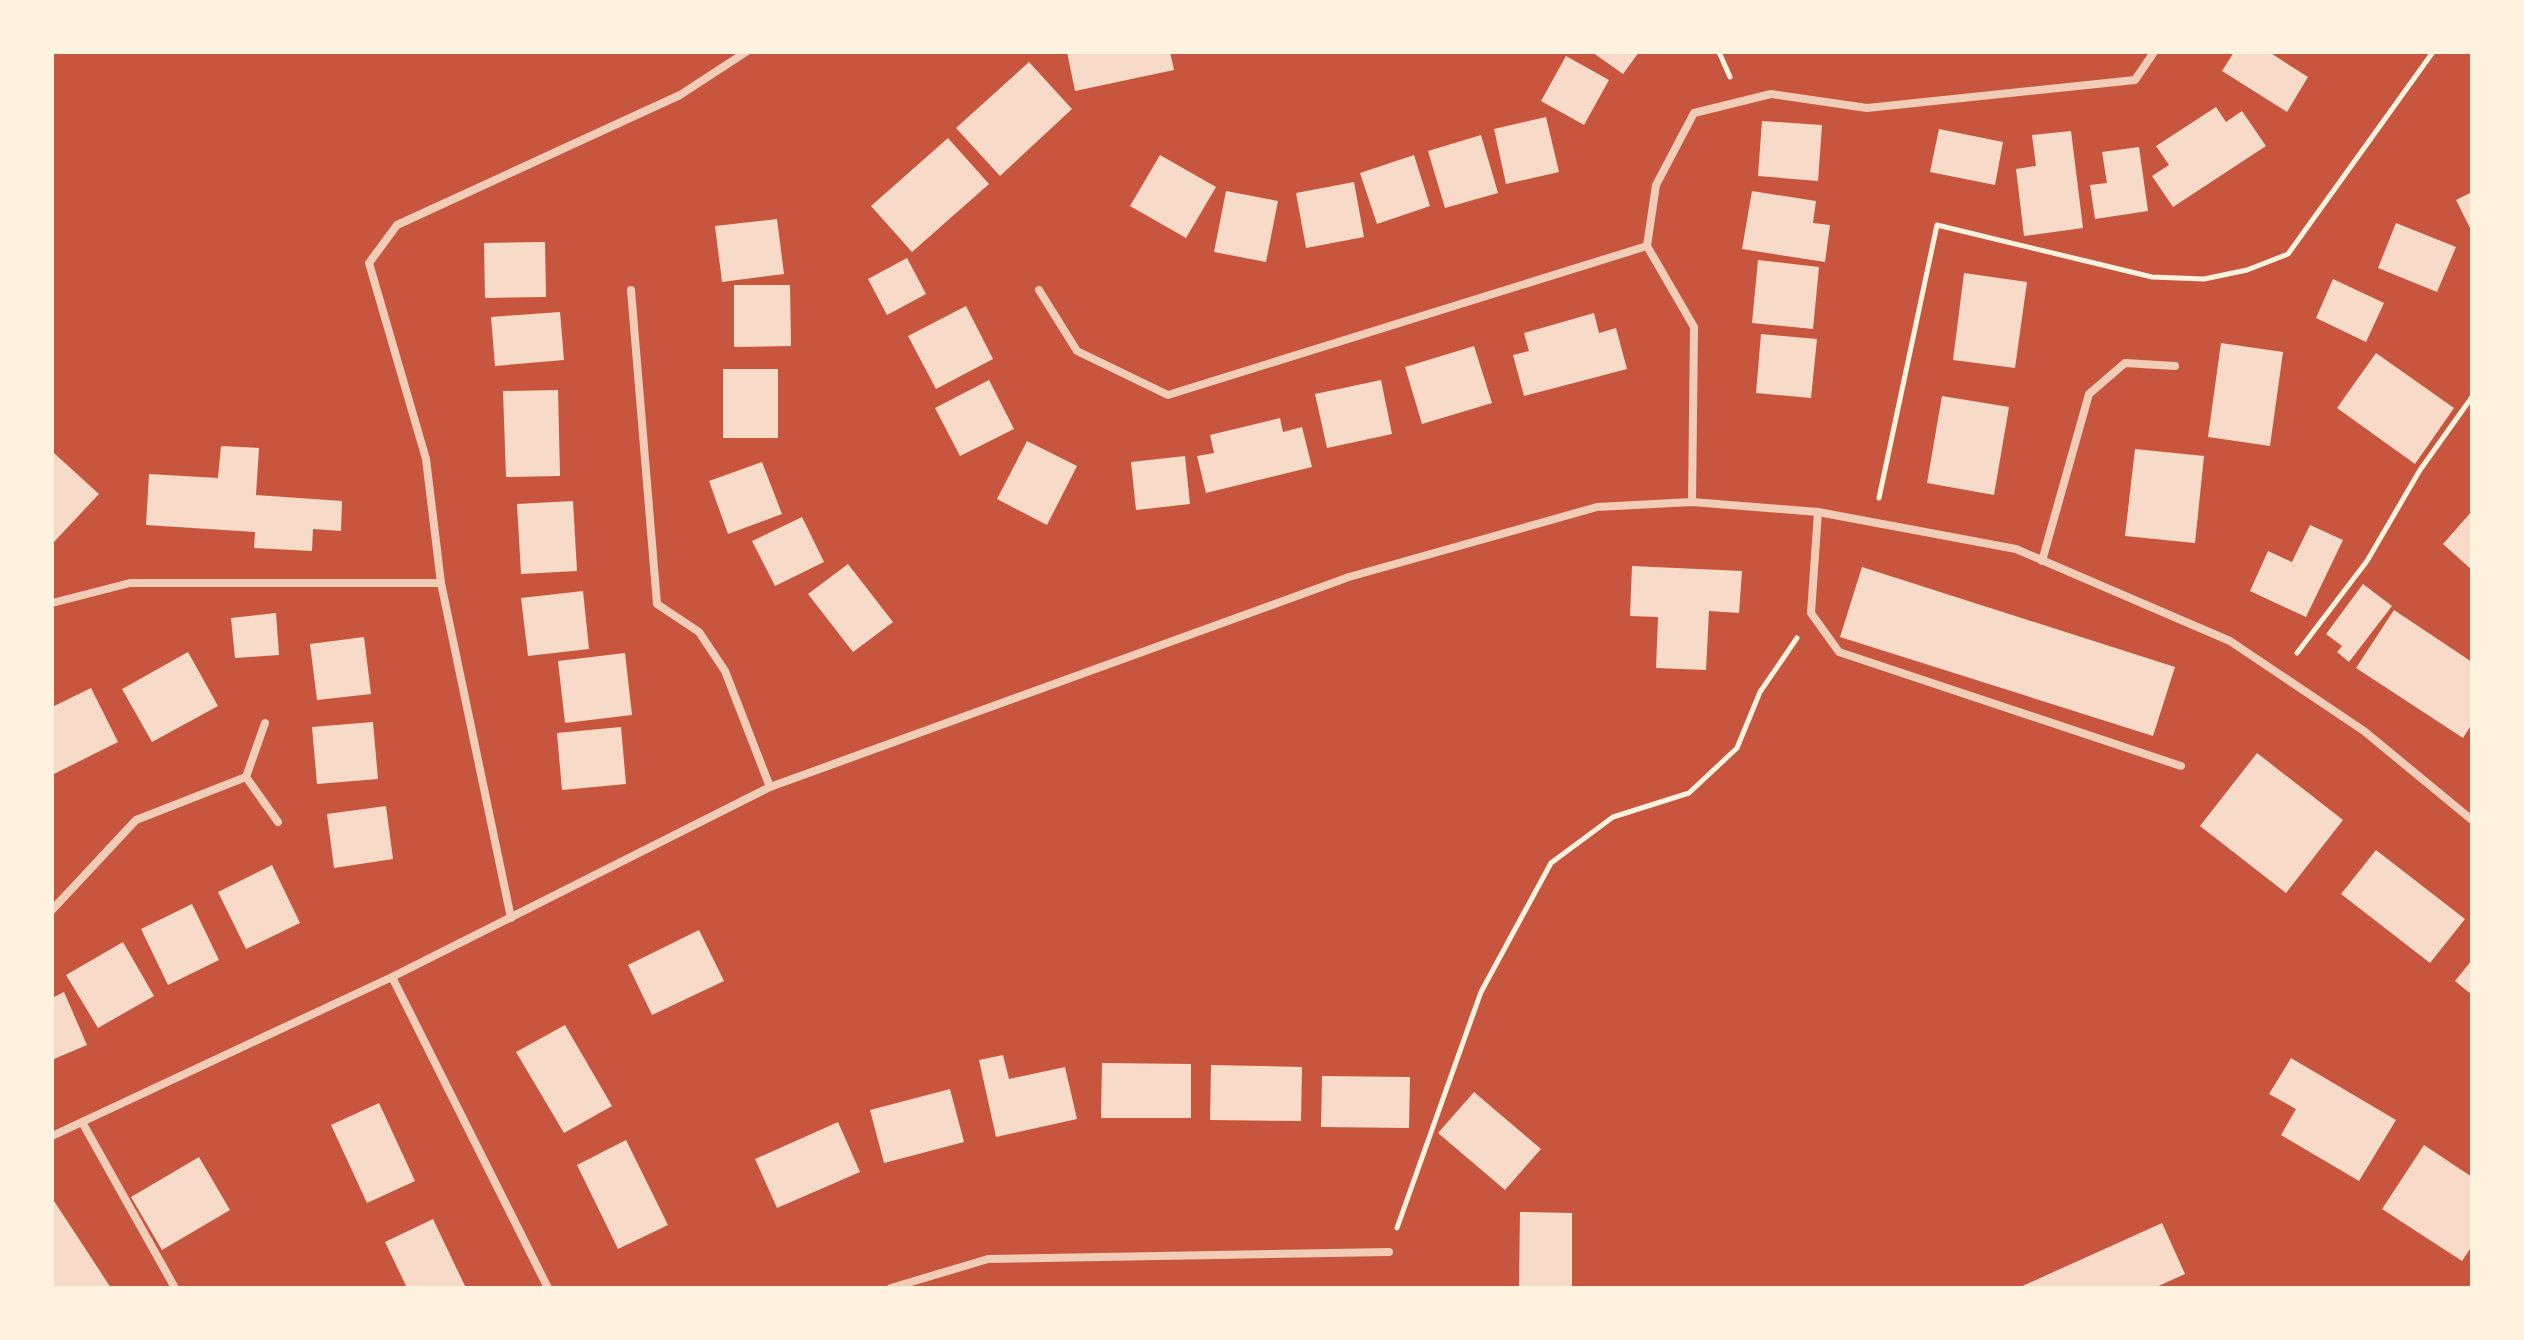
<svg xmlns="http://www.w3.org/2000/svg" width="2524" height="1340" font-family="'Titillium Web',sans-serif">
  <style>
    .building { fill: #f7dbc8 }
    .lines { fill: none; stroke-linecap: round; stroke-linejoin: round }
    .path { stroke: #fff3e0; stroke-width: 5 }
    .minor { stroke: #f1ccb7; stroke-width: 8 }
  </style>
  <rect width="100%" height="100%" fill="#c8553d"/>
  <!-- building -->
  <g class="building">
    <polygon points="1067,52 1170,52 1174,70 1075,91"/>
    <polygon points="1592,52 1639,52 1623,74"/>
    <polygon points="2234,52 2269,52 2308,77 2287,112 2222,71"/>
    <polygon points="1566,56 1609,80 1584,125 1541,101"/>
    <polygon points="1029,62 1072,109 1000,176 956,128"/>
    <polygon points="2216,107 2226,122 2242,111 2266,146 2173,207 2152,176 2169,165 2156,146"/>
    <polygon points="1546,117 1559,172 1506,184 1494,129"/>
    <polygon points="1762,121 1822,125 1818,181 1758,176"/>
    <polygon points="1939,129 2003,142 1995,185 1930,172"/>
    <polygon points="2071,131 2083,228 2024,236 2016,169 2036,166 2032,135"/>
    <polygon points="1481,135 1498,193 1445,208 1428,151"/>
    <polygon points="948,138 989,184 912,252 871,206"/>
    <polygon points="2139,147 2148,211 2095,219 2090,185 2107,183 2102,152"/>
    <polygon points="1160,155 1216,187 1186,238 1130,206"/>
    <polygon points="1414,155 1430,206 1377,224 1360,173"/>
    <polygon points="1354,182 1364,237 1306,248 1296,193"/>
    <polygon points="1226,191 1278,201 1266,262 1214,252"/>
    <polygon points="1752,191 1816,201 1813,223 1830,225 1825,262 1742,249"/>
    <polygon points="2472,192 2472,232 2456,200"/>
    <polygon points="777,219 784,274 722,282 715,226"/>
    <polygon points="2396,223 2456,247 2437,292 2378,268"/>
    <polygon points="545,242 546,297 485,298 484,243"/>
    <polygon points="907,258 926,294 887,315 868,279"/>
    <polygon points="1758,260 1819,267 1813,329 1752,323"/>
    <polygon points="1964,273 2027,282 2015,368 1953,360"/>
    <polygon points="2333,279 2384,303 2366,342 2316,318"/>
    <polygon points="734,285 790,285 791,346 734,347"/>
    <polygon points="966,306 993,359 936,389 908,336"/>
    <polygon points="560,312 564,360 495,366 491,317"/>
    <polygon points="1594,313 1599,333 1616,328 1627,369 1524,396 1513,355 1529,351 1524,333"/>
    <polygon points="1761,334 1817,339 1811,398 1756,393"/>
    <polygon points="2221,343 2283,352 2270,446 2208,437"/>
    <polygon points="1474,346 1492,403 1422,424 1405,367"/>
    <polygon points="2376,353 2454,408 2415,464 2337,408"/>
    <rect x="723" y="369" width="55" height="69"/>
    <polygon points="989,380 1014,429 960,456 935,408"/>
    <polygon points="1381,380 1392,434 1327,448 1315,394"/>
    <polygon points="558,390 560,476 506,477 503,391"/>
    <polygon points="1942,396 2009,407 1994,495 1927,483"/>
    <polygon points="1280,418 1283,432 1302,427 1312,467 1206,493 1197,456 1214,453 1210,435"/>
    <polygon points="1027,441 1077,466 1047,525 997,499"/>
    <polygon points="221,446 259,448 256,495 342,501 341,531 313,529 312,551 254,548 255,532 146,525 149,474 218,478"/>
    <polygon points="2135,449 2204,456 2195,543 2125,536"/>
    <polygon points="54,453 99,494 52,544 52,455"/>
    <polygon points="1185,456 1190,504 1136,510 1131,462"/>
    <polygon points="762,462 782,514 728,534 709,481"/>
    <polygon points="573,501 577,571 521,574 517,504"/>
    <polygon points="2472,511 2472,570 2443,544"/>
    <polygon points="802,517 824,562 775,586 752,541"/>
    <polygon points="2310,525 2343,540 2306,617 2250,591 2268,551 2292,562"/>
    <polygon points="848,564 893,622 853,652 808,594"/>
    <polygon points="1632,566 1742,571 1739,613 1709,611 1706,670 1656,668 1658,617 1630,616"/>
    <polygon points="1862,567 2175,667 2153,736 1840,637"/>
    <polygon points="2363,584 2392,606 2349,662 2337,652 2342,646 2326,634"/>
    <polygon points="583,591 589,649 528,656 521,598"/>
    <polygon points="2394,610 2472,662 2472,724 2463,738 2356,668"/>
    <polygon points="276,613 279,655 235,658 231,618"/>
    <polygon points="364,637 371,694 317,700 310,644"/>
    <polygon points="188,652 218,706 152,742 122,689"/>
    <polygon points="625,653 632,715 565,723 558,661"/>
    <polygon points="91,688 118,742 52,775 52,707"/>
    <polygon points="373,722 378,779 317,784 312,727"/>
    <polygon points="621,727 626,784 562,790 557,733"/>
    <polygon points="2257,753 2343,820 2286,893 2200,826"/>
    <polygon points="386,806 393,859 334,868 327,814"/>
    <polygon points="2376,850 2465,919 2430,963 2341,894"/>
    <polygon points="272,865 300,923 246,949 218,892"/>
    <polygon points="192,904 219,960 168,985 141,929"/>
    <polygon points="699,930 724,981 652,1015 628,965"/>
    <polygon points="123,942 154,996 98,1028 66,975"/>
    <polygon points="2472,960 2472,995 2455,981"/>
    <polygon points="64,992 87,1045 54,1059 52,998"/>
    <polygon points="565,1025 612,1106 564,1133 516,1052"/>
    <polygon points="1003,1055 1009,1079 1065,1067 1077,1119 996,1137 979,1060"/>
    <polygon points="2291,1058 2396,1120 2359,1181 2281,1135 2296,1109 2269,1094"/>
    <polygon points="1102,1063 1191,1064 1191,1118 1101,1118"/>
    <polygon points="1211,1065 1302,1067 1301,1121 1210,1120"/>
    <polygon points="1322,1076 1410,1077 1409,1128 1321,1127"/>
    <polygon points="950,1089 964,1142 884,1163 870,1110"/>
    <polygon points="1474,1092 1541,1149 1505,1190 1438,1133"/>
    <polygon points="379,1103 415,1181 367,1203 331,1125"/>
    <polygon points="838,1122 860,1172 777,1208 755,1159"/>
    <polygon points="626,1140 668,1225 618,1249 577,1165"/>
    <polygon points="2424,1145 2472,1177 2472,1246 2462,1261 2382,1209"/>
    <polygon points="199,1157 230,1210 162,1250 131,1197"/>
    <polygon points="52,1198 56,1204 111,1288 52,1288"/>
    <polygon points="1520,1212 1572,1213 1572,1288 1519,1288"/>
    <polygon points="433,1219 453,1261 466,1288 407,1288 385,1242"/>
    <polygon points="2162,1223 2185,1274 2154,1288 2018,1288"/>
  </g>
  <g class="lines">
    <!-- path -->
    <g class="path">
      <polyline points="1719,52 1730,77"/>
      <polyline points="1879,498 1937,225 2152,277 2204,279 2247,270 2288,254 2433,52"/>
      <polyline points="2297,653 2367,561 2420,470 2472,397"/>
      <polyline points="1397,1228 1481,992 1551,863 1613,817 1689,793 1737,748 1760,692 1797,638"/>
    </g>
    <!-- minor -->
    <g class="minor">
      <polyline points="631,290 657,604 699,632 725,671 770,787"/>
      <polyline points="1039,290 1077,351 1168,395 1647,246"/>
      <polyline points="1692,502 1694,327 1647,246 1656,185 1694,113 1771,94 1867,108 2135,80 2154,52"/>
      <polyline points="1818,512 1811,613 1839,652 2181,766"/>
      <polyline points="2042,561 2089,394 2125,363 2175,366"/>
      <polyline points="52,603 130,583 441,583"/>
      <polyline points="265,723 246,777 278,822"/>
      <polyline points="52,910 136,820 246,777"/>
      <polyline points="511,918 441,583 426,459 369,263 397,225 680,95 746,52"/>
      <polyline points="392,977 548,1288"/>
      <polyline points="82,1122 175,1288"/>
      <polyline points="52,1136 392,977 770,787 1349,577 1597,507 1692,502 1818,512 2016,549 2230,641 2364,731 2472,820"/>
      <polyline points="891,1288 988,1259 1389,1252"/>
    </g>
  </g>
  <!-- border -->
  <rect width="2524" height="1340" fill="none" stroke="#fff3e0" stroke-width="108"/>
</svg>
